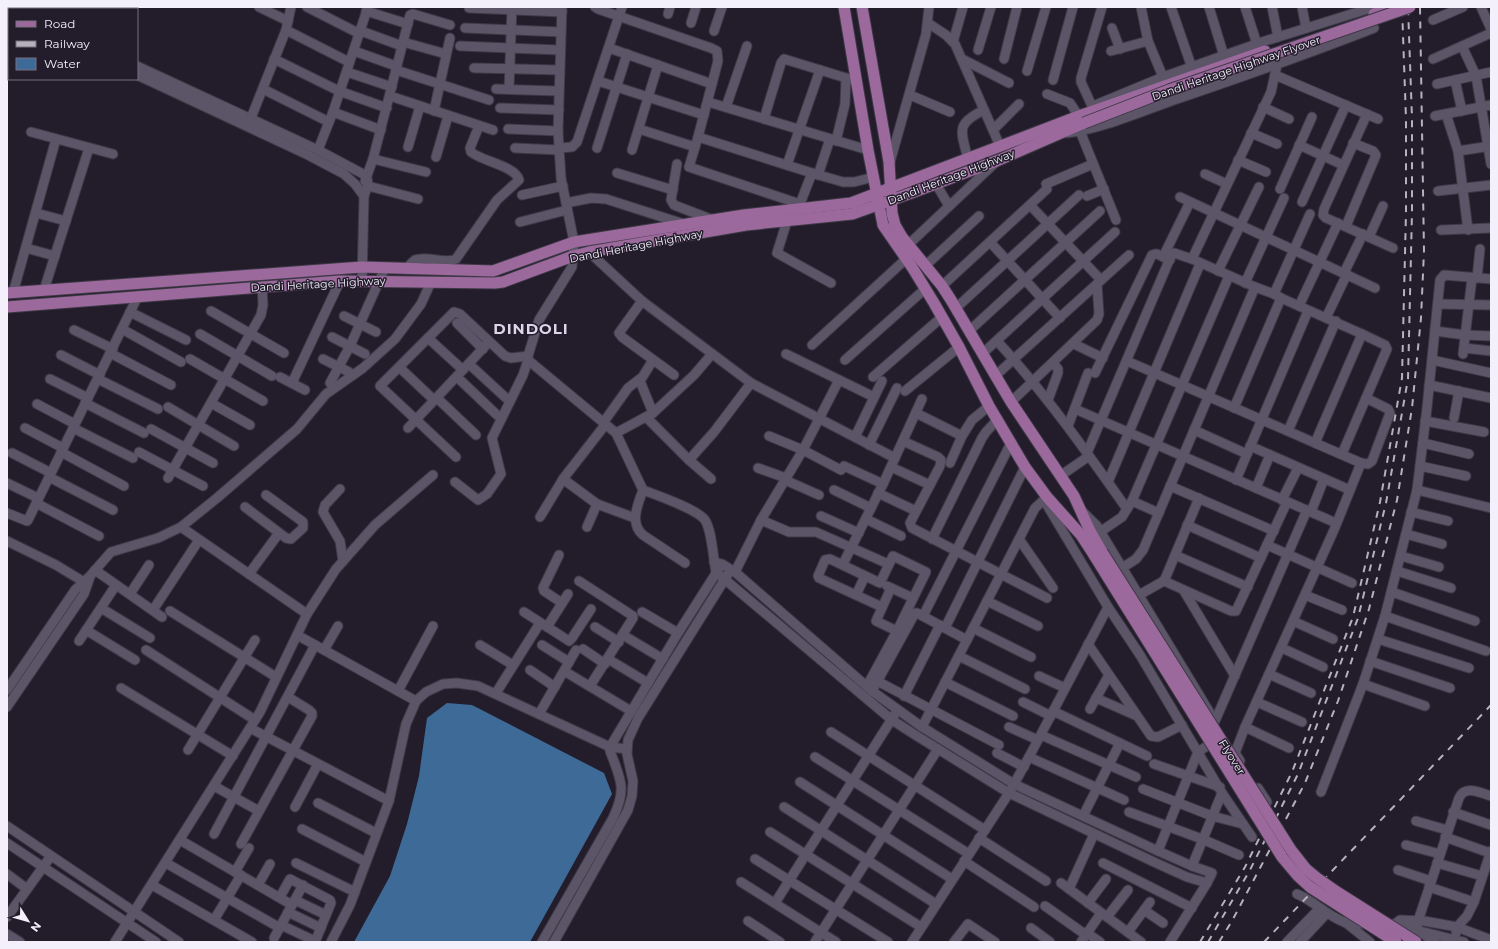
<svg xmlns="http://www.w3.org/2000/svg" width="1498" height="949" font-family="Montserrat,sans-serif">
  <style>
    .water { fill: #3e6a97 }
    .lines { fill: none; stroke-linecap: round; stroke-linejoin: round }
    .minor-casing { stroke: #3e3946; stroke-width: 11 }
    .major-casing { stroke: #3e3946; stroke-width: 13 }
    .minor { stroke: #5c5467; stroke-width: 9 }
    .major { stroke: #9c699d; stroke-width: 11 }
    .rail { stroke: #b6b1bd; stroke-width: 2; stroke-dasharray: 7 7; stroke-linecap: butt }
    .major-bridge-casing { stroke: #3e3946; stroke-width: 13; stroke-linecap: butt }
    .major-bridge { stroke: #9c699d; stroke-width: 11 }
    .labels { text-anchor: middle; dominant-baseline: central; stroke-width: 3; stroke-linejoin: round; paint-order: stroke }
    .street-label { font-size: 11px; fill: #f4f0fb; stroke: #221c2b }
    .district-label { font-size: 15px; font-weight: bold; letter-spacing: 1px; fill: #ddd5ea; stroke: #221c2b }
  </style>
  <rect width="100%" height="100%" fill="#221c2b"/>
  <!-- water -->
  <polygon class="water" points="447,703 472,705 604,773 612,794 530,942 354,942 390,876 407,824 419,776 427,718"/>
  <g class="lines">
    <defs>
      <g id="minor">
        <polyline points="9,7 13,9"/>
        <polyline points="259,7 288,21"/>
        <polyline points="307,7 360,34"/>
        <path d="M562,7L558,131L561,178L574,242L572,267L539,320L528,356V360L616,433L643,490C656,495 697,509 705,520C712,531 713,557 716,572L892,720L917,736L1009,793L1154,862L1187,877L1207,883"/>
        <polyline points="595,7 598,9 711,48 717,51 718,61 698,137 689,167 800,204"/>
        <polyline points="1141,7 1148,41 1163,77"/>
        <polyline points="1171,7 1192,68"/>
        <polyline points="1209,7 1224,56"/>
        <polyline points="1245,7 1257,44"/>
        <polyline points="1272,7 1278,37"/>
        <polyline points="1302,7 1306,28"/>
        <polyline points="1481,7 1491,29"/>
        <polyline points="469,8 562,12"/>
        <polyline points="366,11 408,24"/>
        <polyline points="7,13 9,14"/>
        <polyline points="668,14 670,7"/>
        <polyline points="1433,20 1463,7"/>
        <polyline points="691,23 696,7"/>
        <polyline points="928,23 946,35 955,44 1000,146"/>
        <polyline points="465,28 561,32"/>
        <polyline points="1112,28 1120,49"/>
        <polyline points="286,30 349,62"/>
        <polyline points="361,31 402,46"/>
        <polyline points="714,31 722,7"/>
        <polyline points="403,42 446,54"/>
        <polyline points="953,42 963,7"/>
        <polyline points="460,46 560,50"/>
        <polyline points="1462,46 1476,76 1491,164"/>
        <polyline points="609,48 712,84"/>
        <polyline points="978,50 991,7"/>
        <polyline points="354,51 396,66"/>
        <polyline points="1111,51 1148,41"/>
        <polyline points="274,59 339,91 387,108"/>
        <polyline points="962,59 1009,83"/>
        <polyline points="1004,59 1017,7"/>
        <polyline points="1433,59 1491,33"/>
        <path d="M137,66L318,150L365,175C370,181 367,188 364,196L362,281"/>
        <polyline points="474,68 559,70"/>
        <polyline points="396,70 489,100"/>
        <polyline points="1027,71 1046,7"/>
        <polyline points="347,72 392,87"/>
        <polyline points="137,75 306,154 344,174 355,184 364,196"/>
        <polyline points="1275,75 1378,119"/>
        <polyline points="1053,80 1073,7"/>
        <polyline points="1455,80 1462,111"/>
        <polyline points="598,81 704,115"/>
        <polyline points="1437,84 1491,72"/>
        <polyline points="263,89 329,122"/>
        <polyline points="496,89 559,91"/>
        <polyline points="509,89 512,7"/>
        <polyline points="1047,94 1070,103 1076,112"/>
        <polyline points="910,95 950,112"/>
        <polyline points="390,96 493,130"/>
        <polyline points="708,102 868,150"/>
        <polyline points="1092,106 1081,82 1081,78 1102,7"/>
        <polyline points="1093,106 1163,77 1265,41 1374,7"/>
        <polyline points="726,107 747,46"/>
        <polyline points="1263,107 1289,119"/>
        <polyline points="500,108 559,110"/>
        <polyline points="434,111 450,38"/>
        <polyline points="333,112 381,130"/>
        <polyline points="1367,114 1324,209 1323,215 1326,218 1393,248"/>
        <polyline points="1446,114 1458,151 1468,230"/>
        <polyline points="1435,116 1491,105"/>
        <polyline points="764,119 781,63 784,59 856,81"/>
        <polyline points="249,123 286,30 291,7"/>
        <polyline points="508,129 558,131"/>
        <polyline points="639,129 695,147"/>
        <polyline points="993,130 1019,104"/>
        <polyline points="1080,131 1116,220"/>
        <polyline points="31,132 113,154"/>
        <path d="M1067,133C1103,128 1138,113 1171,101C1239,78 1307,54 1374,28"/>
        <polyline points="1251,133 1277,144"/>
        <polyline points="698,137 812,173 843,182 854,182 874,177"/>
        <polyline points="836,141 845,104 846,78"/>
        <polyline points="1299,145 1343,165"/>
        <polyline points="408,147 420,106"/>
        <polyline points="515,148 559,150"/>
        <polyline points="559,148 572,147 577,142 622,7"/>
        <polyline points="597,148 627,54"/>
        <polyline points="318,150 333,112 368,7"/>
        <polyline points="632,150 658,65"/>
        <polyline points="1458,151 1491,146"/>
        <polyline points="436,157 448,116"/>
        <polyline points="373,159 426,172"/>
        <path d="M968,159C961,131 955,124 984,110"/>
        <polyline points="1238,160 1266,172"/>
        <polyline points="890,162 926,34 929,7"/>
        <polyline points="677,164 671,200 674,205 713,220"/>
        <polyline points="787,165 820,70"/>
        <polyline points="617,173 673,190"/>
        <polyline points="1205,174 1227,184"/>
        <polyline points="818,175 830,139"/>
        <polyline points="365,181 373,159 410,15 413,14 450,25"/>
        <polyline points="936,184 949,206"/>
        <polyline points="1046,184 1093,164"/>
        <polyline points="368,186 418,199"/>
        <polyline points="1280,189 1312,117"/>
        <polyline points="1438,191 1491,185"/>
        <polyline points="522,195 563,186"/>
        <polyline points="1087,196 1104,189"/>
        <polyline points="1180,197 1375,288"/>
        <polyline points="1302,202 1346,105"/>
        <polyline points="566,203 591,198 606,199 684,224"/>
        <polyline points="1030,205 1101,280"/>
        <polyline points="798,209 812,173"/>
        <polyline points="36,213 66,221"/>
        <polyline points="787,221 777,253 831,283"/>
        <polyline points="520,222 567,210"/>
        <polyline points="1346,226 1376,155 1373,151 1353,143"/>
        <polyline points="1441,230 1491,228"/>
        <polyline points="1369,237 1383,206"/>
        <polyline points="990,242 1060,318"/>
        <polyline points="908,245 996,162"/>
        <polyline points="26,248 55,256"/>
        <polyline points="589,252 642,301 751,383 895,458"/>
        <polyline points="1163,257 1190,202"/>
        <polyline points="925,266 979,216"/>
        <path d="M406,269C409,266 412,262 415,260C428,255 444,265 456,259L497,200L519,180C516,166 481,161 471,152L470,148L479,126"/>
        <polyline points="1218,271 1259,187"/>
        <polyline points="1344,273 1363,234"/>
        <polyline points="1477,278 1480,249"/>
        <polyline points="1245,283 1284,198"/>
        <polyline points="942,286 1047,189"/>
        <polyline points="44,290 89,148"/>
        <polyline points="13,293 56,139"/>
        <polyline points="1274,294 1310,214"/>
        <polyline points="642,301 619,333 622,337 674,375"/>
        <polyline points="1438,304 1491,305"/>
        <polyline points="1299,306 1338,223"/>
        <polyline points="956,308 1079,195"/>
        <polyline points="211,311 284,353"/>
        <polyline points="130,312 186,340"/>
        <polyline points="344,316 376,332"/>
        <polyline points="1326,318 1347,274"/>
        <polyline points="457,323 483,349"/>
        <polyline points="122,329 181,362"/>
        <polyline points="74,330 113,349"/>
        <polyline points="969,331 1100,211"/>
        <polyline points="1435,331 1465,335 1491,336"/>
        <polyline points="200,334 272,376"/>
        <polyline points="332,337 365,354"/>
        <polyline points="428,338 463,370"/>
        <path d="M997,341C1045,393 1086,451 1127,509"/>
        <polyline points="1074,344 1103,358"/>
        <polyline points="812,345 906,259"/>
        <polyline points="1464,348 1491,351"/>
        <polyline points="110,353 171,385"/>
        <polyline points="786,354 874,397"/>
        <polyline points="982,354 1115,232"/>
        <polyline points="1463,354 1472,278"/>
        <polyline points="61,355 100,375"/>
        <polyline points="190,359 263,401"/>
        <polyline points="323,359 349,372"/>
        <polyline points="845,360 925,289"/>
        <polyline points="1432,360 1491,373"/>
        <polyline points="1127,361 1315,443"/>
        <polyline points="469,364 506,398"/>
        <polyline points="399,367 434,400"/>
        <polyline points="1095,373 1152,255 1155,254 1157,254 1170,260"/>
        <polyline points="995,376 1129,255"/>
        <polyline points="280,377 305,390"/>
        <polyline points="457,377 497,415"/>
        <polyline points="873,377 942,317"/>
        <polyline points="50,379 88,398"/>
        <polyline points="98,379 158,409"/>
        <polyline points="292,383 340,281"/>
        <polyline points="330,383 350,346 385,268"/>
        <polyline points="1429,385 1491,398"/>
        <polyline points="905,391 959,347"/>
        <polyline points="437,398 476,435"/>
        <polyline points="1048,400 1058,373 1058,369 1053,363"/>
        <polyline points="1011,402 1097,320 1099,314 1097,284"/>
        <polyline points="85,403 144,433"/>
        <polyline points="211,403 250,425"/>
        <polyline points="37,404 75,424"/>
        <polyline points="168,407 234,446"/>
        <polyline points="1234,408 1281,298"/>
        <polyline points="1075,409 1336,523"/>
        <polyline points="653,413 640,381 653,360"/>
        <polyline points="916,413 962,436"/>
        <polyline points="646,417 689,460 711,479"/>
        <polyline points="1454,418 1459,391"/>
        <polyline points="1425,421 1484,432"/>
        <polyline points="603,423 628,388 641,378"/>
        <polyline points="1068,426 1088,373"/>
        <polyline points="25,428 63,448"/>
        <polyline points="73,428 133,458"/>
        <polyline points="408,428 489,342"/>
        <polyline points="151,429 213,463"/>
        <polyline points="1194,430 1247,454"/>
        <polyline points="1288,431 1336,321"/>
        <polyline points="616,433 653,413 694,375 712,354"/>
        <polyline points="769,436 803,450 841,470"/>
        <polyline points="855,437 882,381"/>
        <polyline points="903,441 938,457 941,460 940,466 910,523 912,528 1047,598"/>
        <polyline points="1423,443 1469,454"/>
        <polyline points="869,445 897,388"/>
        <polyline points="1250,446 1350,490"/>
        <polyline points="61,452 124,486"/>
        <polyline points="139,452 203,486"/>
        <polyline points="12,453 51,473"/>
        <polyline points="1087,453 1171,256 1174,253 1192,259"/>
        <polyline points="1342,454 1387,349 1385,345 1362,334"/>
        <polyline points="456,457 380,386 454,312 460,314 505,356 511,358 528,356"/>
        <polyline points="689,460 714,432 751,383"/>
        <polyline points="950,463 962,436 972,420 989,406"/>
        <polyline points="1361,463 1368,464 1372,461 1390,413 1388,409 1366,398"/>
        <polyline points="844,466 883,484"/>
        <polyline points="1420,466 1466,476"/>
        <polyline points="891,467 930,485"/>
        <polyline points="758,468 786,478"/>
        <polyline points="1060,476 1089,456"/>
        <polyline points="49,477 113,510"/>
        <polyline points="168,478 261,315 263,305 262,286"/>
        <polyline points="563,479 597,504 635,518"/>
        <polyline points="785,480 819,495"/>
        <polyline points="1236,480 1308,311"/>
        <polyline points="455,482 478,500 487,494 501,474 492,438 523,375 528,360"/>
        <polyline points="1108,482 1200,264"/>
        <polyline points="7,483 38,498"/>
        <polyline points="1170,486 1274,531"/>
        <polyline points="1256,488 1270,455"/>
        <polyline points="340,489 325,505 323,512 340,541 343,561"/>
        <path d="M643,490C638,504 629,523 643,535L685,563"/>
        <polyline points="834,490 871,508"/>
        <polyline points="1417,490 1491,508"/>
        <polyline points="878,493 916,511"/>
        <polyline points="1044,500 1108,607 1140,655 1222,793 1252,837"/>
        <polyline points="1282,500 1298,468"/>
        <polyline points="1132,501 1159,513"/>
        <polyline points="36,503 99,536"/>
        <polyline points="245,507 286,538 291,539 303,528 303,522 266,495"/>
        <polyline points="1082,511 1097,526 1210,713"/>
        <polyline points="1311,512 1324,479"/>
        <polyline points="1411,512 1448,521"/>
        <polyline points="7,513 27,521 28,520 138,296"/>
        <polyline points="821,516 859,533"/>
        <polyline points="540,517 563,479 605,425"/>
        <polyline points="866,519 901,536"/>
        <polyline points="761,520 789,532 816,532 886,563"/>
        <polyline points="1187,525 1261,558"/>
        <polyline points="181,527 307,614"/>
        <polyline points="587,527 597,504"/>
        <polyline points="1100,532 1122,517 1132,501 1229,276"/>
        <polyline points="1406,534 1442,544"/>
        <polyline points="932,539 982,438 986,432 998,419"/>
        <polyline points="1019,539 1053,588"/>
        <polyline points="7,541 56,565 84,582"/>
        <polyline points="1267,545 1352,583"/>
        <polyline points="559,555 543,588 544,591 562,603"/>
        <polyline points="1175,555 1248,587"/>
        <polyline points="1401,556 1439,567"/>
        <polyline points="714,562 722,564 735,572 872,691 922,727 1014,784 1158,851 1192,866 1212,873 1207,883 1170,942"/>
        <polyline points="844,562 883,484 922,399"/>
        <polyline points="1122,568 1136,559 1143,550 1255,287"/>
        <polyline points="95,570 162,617"/>
        <polyline points="1397,571 1451,588"/>
        <polyline points="735,572 761,520 803,450 839,380"/>
        <polyline points="249,574 279,533"/>
        <polyline points="579,581 633,616 633,618 590,686"/>
        <polyline points="1164,581 1231,611 1236,611 1287,502"/>
        <polyline points="887,586 913,598"/>
        <polyline points="891,588 876,621 897,631"/>
        <polyline points="1184,591 1235,676"/>
        <polyline points="1392,592 1475,621"/>
        <polyline points="130,594 149,565"/>
        <polyline points="856,595 865,576"/>
        <polyline points="1139,595 1162,582 1165,579 1199,498"/>
        <polyline points="1305,595 1342,610"/>
        <polyline points="987,601 1038,626"/>
        <polyline points="101,608 150,638"/>
        <polyline points="153,610 199,540"/>
        <polyline points="170,611 276,677"/>
        <polyline points="524,612 569,641 572,638 591,609"/>
        <polyline points="642,612 678,633"/>
        <polyline points="923,616 1011,443"/>
        <polyline points="1385,616 1486,651"/>
        <polyline points="1293,621 1333,639"/>
        <polyline points="547,627 568,594"/>
        <polyline points="595,627 619,642"/>
        <polyline points="945,628 1025,467"/>
        <polyline points="973,628 1031,657"/>
        <polyline points="86,630 135,660"/>
        <polyline points="297,635 416,701"/>
        <polyline points="623,635 663,659"/>
        <polyline points="1378,639 1469,668"/>
        <polyline points="79,641 116,585"/>
        <polyline points="1088,644 1151,736 1158,737 1182,725"/>
        <polyline points="480,645 513,665"/>
        <polyline points="542,645 569,662"/>
        <polyline points="1282,648 1323,667"/>
        <polyline points="583,649 605,664"/>
        <polyline points="146,650 255,720"/>
        <polyline points="324,650 338,626"/>
        <polyline points="959,656 1025,689"/>
        <polyline points="608,659 648,683"/>
        <polyline points="1370,661 1450,688"/>
        <polyline points="530,670 555,687"/>
        <polyline points="564,671 631,711"/>
        <polyline points="1269,674 1311,693"/>
        <polyline points="1039,676 1065,688"/>
        <polyline points="877,681 999,745"/>
        <polyline points="945,682 1013,716"/>
        <polyline points="1363,684 1425,706"/>
        <polyline points="867,686 897,631 926,572 893,556 880,583 830,559 825,560 818,576 819,578 882,607"/>
        <polyline points="121,688 233,756"/>
        <polyline points="7,690 75,590 90,576 111,552 158,538 181,527 217,498 297,429 326,394 363,368 395,339 421,304 431,282"/>
        <polyline points="398,691 433,626"/>
        <polyline points="872,691 915,613 917,613 967,640"/>
        <polyline points="496,693 540,623"/>
        <polyline points="904,696 940,625"/>
        <polyline points="1096,698 1137,716"/>
        <polyline points="1023,702 1051,716"/>
        <polyline points="1257,702 1302,722"/>
        <polyline points="7,707 84,594 90,577"/>
        <polyline points="1090,709 1109,675"/>
        <polyline points="1053,711 1147,756"/>
        <polyline points="539,714 576,650"/>
        <polyline points="1215,721 1307,510"/>
        <polyline points="922,727 1035,508 1047,497"/>
        <polyline points="1009,727 1038,740"/>
        <polyline points="1245,727 1289,748"/>
        <polyline points="250,728 389,801"/>
        <polyline points="831,732 985,830"/>
        <polyline points="1041,735 1136,777"/>
        <polyline points="188,750 255,640"/>
        <polyline points="997,753 1024,767"/>
        <polyline points="815,757 969,854"/>
        <polyline points="1029,757 1124,800"/>
        <polyline points="1240,761 1235,753 1245,727 1334,530 1361,463 1315,443 1362,334 1281,298 1274,294 1255,287 1192,259 1271,92 1277,65"/>
        <polyline points="1154,764 1220,787"/>
        <polyline points="800,782 952,879"/>
        <polyline points="214,786 259,811"/>
        <polyline points="1258,788 1267,802"/>
        <polyline points="1143,789 1212,816 1243,824"/>
        <polyline points="1321,792 1363,684 1385,616 1417,490 1427,408 1440,280 1444,275 1491,279"/>
        <polyline points="318,803 376,833"/>
        <polyline points="295,807 318,764"/>
        <polyline points="784,807 936,904"/>
        <polyline points="1129,812 1202,839 1239,855"/>
        <polyline points="1453,812 1491,825"/>
        <polyline points="1083,816 1120,743"/>
        <polyline points="1416,821 1447,830"/>
        <polyline points="7,826 179,942"/>
        <polyline points="302,829 366,862"/>
        <polyline points="770,832 921,927"/>
        <polyline points="214,834 315,645"/>
        <polyline points="1445,837 1490,853"/>
        <polyline points="979,838 1046,881"/>
        <polyline points="180,840 292,905"/>
        <polyline points="7,843 156,942"/>
        <polyline points="241,844 312,716 312,713 309,710 288,697"/>
        <polyline points="1406,845 1440,854"/>
        <polyline points="1158,851 1198,752 1216,740"/>
        <polyline points="755,859 888,942"/>
        <polyline points="964,861 1034,907"/>
        <polyline points="166,863 280,928"/>
        <polyline points="296,863 355,892"/>
        <polyline points="1103,863 1192,908"/>
        <polyline points="1437,863 1482,876"/>
        <polyline points="1192,866 1222,793"/>
        <polyline points="1398,870 1431,881"/>
        <polyline points="235,872 249,848"/>
        <polyline points="7,874 27,889"/>
        <polyline points="741,882 836,942"/>
        <polyline points="1061,883 1141,942"/>
        <polyline points="152,885 252,942"/>
        <polyline points="258,885 270,864"/>
        <polyline points="1429,887 1474,902"/>
        <polyline points="1069,889 1094,834"/>
        <path d="M1297,894C1314,901 1326,915 1344,922C1351,925 1361,923 1369,924"/>
        <polyline points="280,897 290,879 330,900 331,903 315,942"/>
        <polyline points="295,900 326,915"/>
        <polyline points="775,903 895,714"/>
        <polyline points="1088,903 1106,879"/>
        <polyline points="1045,906 1086,935"/>
        <polyline points="1144,910 1163,923"/>
        <polyline points="288,912 321,928"/>
        <polyline points="7,917 51,856"/>
        <polyline points="1107,917 1128,890"/>
        <polyline points="214,920 241,875"/>
        <polyline points="748,921 780,942"/>
        <polyline points="1345,922 1370,942"/>
        <polyline points="1392,924 1464,942"/>
        <polyline points="1395,924 1400,920 1424,921 1457,927 1491,940"/>
        <polyline points="281,925 315,941"/>
        <polyline points="1031,928 1050,942"/>
        <polyline points="1128,932 1150,902"/>
        <polyline points="1087,933 1100,942"/>
        <polyline points="1456,933 1457,927 1467,916 1474,902 1491,851"/>
        <polyline points="7,934 20,942"/>
        <polyline points="274,938 303,885"/>
        <polyline points="115,942 260,712 307,614 336,569 375,525 433,475"/>
        <polyline points="331,942 350,905 389,801 406,724 416,701 426,692 443,684 457,683 478,686 610,747 627,749"/>
        <path d="M542,942L613,818C627,789 621,780 610,751V747L678,633L720,567"/>
        <polyline points="554,942 628,810 632,796 633,781 627,754 628,740 638,718 728,574"/>
        <polyline points="815,942 938,749"/>
        <polyline points="912,942 1009,793 1029,757 1108,607"/>
        <polyline points="954,942 968,924 995,942"/>
        <polyline points="1081,942 1101,913"/>
        <polyline points="1287,942 1320,908"/>
        <polyline points="1300,942 1327,913"/>
        <path d="M1435,942L1417,930L1418,921L1459,798C1465,784 1481,793 1491,796"/>
      </g>
      <g id="major">
        <polyline points="844,7 868,150 883,225 912,267 934,303 959,347 989,406 1025,467 1047,497 1081,535 1094,555"/>
        <polyline points="862,7 889,162 892,213 895,225 902,237 942,286 951,300 1011,402 1074,496 1090,531 1102,552"/>
        <polyline points="1374,14 1392,7"/>
        <polyline points="7,293 362,267 493,271 574,242 744,215 851,203 1079,116 1265,51"/>
        <polyline points="7,307 340,281 495,283 503,282 573,256 589,252 746,225 852,214 914,192 999,160 1084,123"/>
      </g>
    </defs>
    <!-- minor casing -->
    <use href="#minor" class="minor-casing"/>
    <!-- major casing -->
    <use href="#major" class="major-casing"/>
    <!-- minor -->
    <use href="#minor" class="minor"/>
    <!-- major -->
    <use href="#major" class="major"/>
    <!-- rail -->
    <g class="rail">
      <polyline points="1200,942 1245,867 1292,772 1353,617 1380,502 1402,378 1406,212 1406,119 1402,7"/>
      <polyline points="1208,942 1250,870 1298,774 1358,618 1386,503 1408,379 1412,212 1412,118 1408,7"/>
      <polyline points="1219,942 1232,921 1305,783 1338,701 1369,609 1397,500 1412,408 1421,318 1424,251 1420,7"/>
      <polyline points="1264,942 1491,705"/>
    </g>
    <defs>
      <g id="major-bridge">
        <polyline points="1084,123 1169,90 1410,7"/>
        <polyline points="1102,552 1291,850 1306,869 1317,878 1337,892 1416,942"/>
        <polyline points="1094,555 1282,857 1298,876 1310,887 1396,942"/>
      </g>
    </defs>
    <!-- major-bridge casing -->
    <use href="#major-bridge" class="major-bridge-casing"/>
    <!-- major-bridge -->
    <use href="#major-bridge" class="major-bridge"/>
  </g>
  <g class="labels">
    <!-- street labels -->
    <g class="street-label">
      <text transform="translate(1236 68) rotate(-19)">Dandi Heritage Highway Flyover</text>
      <text transform="translate(951 177) rotate(-21)">Dandi Heritage Highway</text>
      <text transform="translate(636 246) rotate(-11)">Dandi Heritage Highway</text>
      <text transform="translate(318 284) rotate(-3)">Dandi Heritage Highway</text>
      <text transform="translate(1232 757) rotate(58)">Flyover</text>
    </g>
    <!-- district labels -->
    <g class="district-label">
      <text x="531" y="328">DINDOLI</text>
    </g>
  </g>
  <!-- border -->
  <rect width="1498" height="949" fill="none" stroke="#f4f0fb" stroke-width="16"/>
  <!-- legend -->
  <rect x="8" y="8" width="130" height="72" fill="#221c2b" stroke="#76717e"/>
  <rect x="16" y="21" width="20" height="6" fill="#9c699d" stroke="#76717e"/>
  <text x="44" y="28" font-size="12" fill="#f4f0fb">Road</text>
  <rect x="16" y="41" width="20" height="6" fill="#b6b1bd" stroke="#76717e"/>
  <text x="44" y="48" font-size="12" fill="#f4f0fb">Railway</text>
  <rect x="16" y="58" width="20" height="12" fill="#3e6a97" stroke="#76717e"/>
  <text x="44" y="68" font-size="12" fill="#f4f0fb">Water</text>
  <!-- north arrow -->
  <g transform="translate(28 921) rotate(127)" stroke="#221c2b" stroke-width="3" paint-order="stroke">
  <path d="M0-3L7 15L0 10L-7 15Z" fill="#f4f0fb"/>
  <text y="-6" font-size="11" font-weight="bold" text-anchor="middle" fill="#f4f0fb">N</text>
  </g>
</svg>
